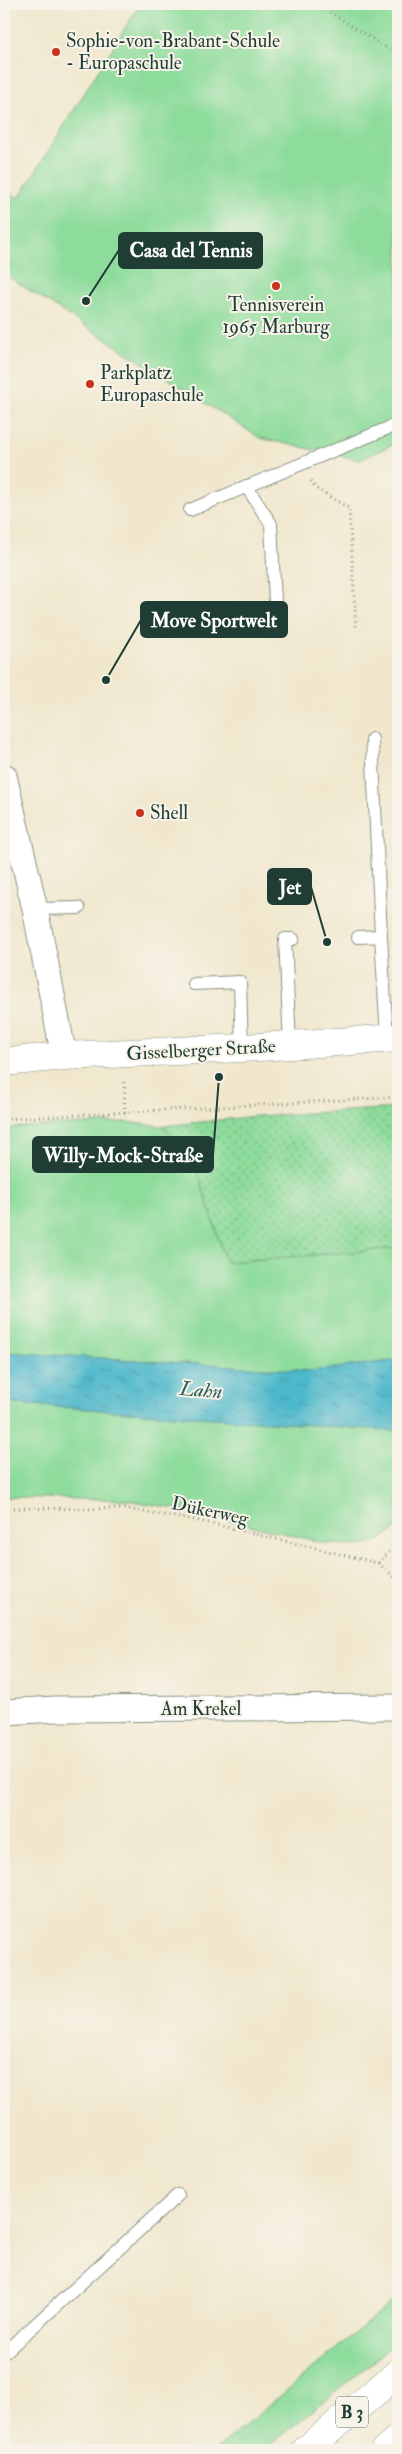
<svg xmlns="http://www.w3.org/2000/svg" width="402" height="2454" font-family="'IM FELL Double Pica',serif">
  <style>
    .grass { fill: #8ddc9b; stroke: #568c68 }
    .park { fill: url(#park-dots); stroke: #568c68 }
    .water { fill: url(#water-ripples); stroke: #367a80 }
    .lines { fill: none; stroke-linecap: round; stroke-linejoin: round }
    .service-casing { stroke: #889280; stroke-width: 14 }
    .minor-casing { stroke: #889280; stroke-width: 27 }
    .secondary-casing { stroke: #889280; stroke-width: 29 }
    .trunk-casing { stroke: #889280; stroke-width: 29 }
    .path { stroke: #889280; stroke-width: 3; stroke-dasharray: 1 4; stroke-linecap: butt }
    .service { stroke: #fff; stroke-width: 12 }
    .minor { stroke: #fff; stroke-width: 25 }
    .secondary { stroke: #fff; stroke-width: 28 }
    .trunk { stroke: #fff; stroke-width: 28 }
    .poi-dot { fill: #c8321e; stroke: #f7f3e8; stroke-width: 2 }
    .labels { text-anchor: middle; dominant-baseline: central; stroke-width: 4; stroke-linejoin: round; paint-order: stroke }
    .shield { fill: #f7f3e8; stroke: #60746a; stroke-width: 1 }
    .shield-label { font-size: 18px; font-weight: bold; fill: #1f3d34 }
    .poi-label { font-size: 19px; fill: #1f3d34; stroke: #f7f3e8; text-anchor: start }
    .street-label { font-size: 19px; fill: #1f3d34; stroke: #f7f3e8 }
    .water-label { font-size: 20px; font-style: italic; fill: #2b5c5a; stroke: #f7f3e8 }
    .leader { fill: none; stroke: #1f3d34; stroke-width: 2 }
    .callout-dot { fill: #1f3d34; stroke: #f7f3e8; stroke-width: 2 }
    .callout { fill: #1f3d34; stroke: #1f3d34; stroke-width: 2 }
    .callout-label { font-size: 20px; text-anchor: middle; font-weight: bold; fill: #fff }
  </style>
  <defs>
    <pattern id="park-dots" width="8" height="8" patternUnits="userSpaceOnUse" patternTransform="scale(1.25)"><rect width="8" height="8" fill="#8ddc9b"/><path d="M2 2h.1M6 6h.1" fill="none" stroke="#73b47f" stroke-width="1.8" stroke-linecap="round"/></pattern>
    <pattern id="water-ripples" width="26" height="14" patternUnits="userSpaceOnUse" patternTransform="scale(1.25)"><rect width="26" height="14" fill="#4eb8cb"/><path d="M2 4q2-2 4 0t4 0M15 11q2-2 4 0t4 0" fill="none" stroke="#4097a6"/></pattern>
  </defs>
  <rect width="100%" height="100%" fill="#f7f3e8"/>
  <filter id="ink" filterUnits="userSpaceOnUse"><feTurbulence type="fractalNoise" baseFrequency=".02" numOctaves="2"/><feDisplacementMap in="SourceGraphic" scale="10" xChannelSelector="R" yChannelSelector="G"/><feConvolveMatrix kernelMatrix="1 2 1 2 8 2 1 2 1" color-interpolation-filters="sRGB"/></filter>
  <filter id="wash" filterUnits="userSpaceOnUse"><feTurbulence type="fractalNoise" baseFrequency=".0096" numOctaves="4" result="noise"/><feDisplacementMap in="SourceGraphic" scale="20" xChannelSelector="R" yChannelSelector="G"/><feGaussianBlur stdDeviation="1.12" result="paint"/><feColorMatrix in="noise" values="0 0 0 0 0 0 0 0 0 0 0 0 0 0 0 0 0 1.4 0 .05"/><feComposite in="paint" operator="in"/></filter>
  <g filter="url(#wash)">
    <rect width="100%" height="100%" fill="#f0e7cd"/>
    <!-- grass -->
    <g class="grass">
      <polygon points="140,4 398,4 398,442 360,460 260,438 4,274 4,189 19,198"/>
      <polygon points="124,1122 163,1126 196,1165 226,1262 398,1248 398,1360 312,1371 4,1352 4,1128"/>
      <polygon points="4,1403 398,1431 398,1527 381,1540 358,1546 325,1543 202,1514 128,1500 4,1497"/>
      <polygon points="398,2297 398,2341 264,2450 216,2450"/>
    </g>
    <!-- park -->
    <polygon class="park" points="398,1108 398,1248 226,1262 196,1166 163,1126 257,1116"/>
    <!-- water -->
    <polygon class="water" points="4,1352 312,1371 398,1360 398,1431 4,1403"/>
  </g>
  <g filter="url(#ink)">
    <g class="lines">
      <defs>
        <g id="service">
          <polyline points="246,486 271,524 276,621"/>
          <polyline points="190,510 398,424"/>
          <polyline points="372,739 381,936"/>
          <polyline points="35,909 79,908"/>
          <polyline points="358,937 381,936 387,1038"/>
          <polyline points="194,984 240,982 242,1048"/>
          <polyline points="290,1045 285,939 293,939"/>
          <polyline points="4,2353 178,2195"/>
        </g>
        <g id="minor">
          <polyline points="4,776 35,909 64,1056"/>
          <polyline points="4,1712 56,1709 398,1707"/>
        </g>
        <polyline id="secondary" points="4,1062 64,1056 242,1048 398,1038"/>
        <g id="trunk">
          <polyline points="306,2450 398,2373"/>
          <polyline points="385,2450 398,2439"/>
        </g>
      </defs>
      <!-- service casing -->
      <use href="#service" class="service-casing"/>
      <!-- minor casing -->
      <use href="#minor" class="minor-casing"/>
      <!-- secondary casing -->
      <use href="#secondary" class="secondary-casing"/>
      <!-- trunk casing -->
      <use href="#trunk" class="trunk-casing"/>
      <!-- path -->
      <g class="path">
        <polyline points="317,4 398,55"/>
        <polyline points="311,481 315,488 349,508 356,627"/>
        <polyline points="124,1082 125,1113"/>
        <polyline points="4,1119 398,1097"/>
        <polyline points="4,1508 127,1509 200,1521 378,1563 398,1580"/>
        <polyline points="378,1563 398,1543"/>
      </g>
      <!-- service -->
      <use href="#service" class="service"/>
      <!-- minor -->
      <use href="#minor" class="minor"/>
      <!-- secondary -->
      <use href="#secondary" class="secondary"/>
      <!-- trunk -->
      <use href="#trunk" class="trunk"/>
    </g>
  </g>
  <!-- markers -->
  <g class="poi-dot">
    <circle cx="56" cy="52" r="5"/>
    <circle cx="276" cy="286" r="5"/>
    <circle cx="90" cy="384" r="5"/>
    <circle cx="140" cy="813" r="5"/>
  </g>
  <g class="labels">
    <!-- shield labels -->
    <rect class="shield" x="336" y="2396.5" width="32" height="31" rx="4"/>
    <g class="shield-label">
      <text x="352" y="2412">B 3</text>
    </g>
    <!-- poi labels -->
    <g class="poi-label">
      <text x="66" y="41">Sophie-von-Brabant-Schule<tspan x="66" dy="22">- Europaschule</tspan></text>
      <text x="276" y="305" text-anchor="middle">Tennisverein<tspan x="276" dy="22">1965 Marburg</tspan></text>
      <text x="100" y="373">Parkplatz<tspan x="100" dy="22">Europaschule</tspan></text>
      <text x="150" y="813">Shell</text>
    </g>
    <!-- street labels -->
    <g class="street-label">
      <text transform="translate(201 1050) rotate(-3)">Gisselberger Straße</text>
      <text transform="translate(210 1511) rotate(12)">Dükerweg</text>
      <text x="201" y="1709">Am Krekel</text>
    </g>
    <!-- water labels -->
    <g class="water-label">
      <text transform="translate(201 1390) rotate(5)">Lahn</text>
    </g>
  </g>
  <!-- callouts -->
  <path class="leader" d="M86 301L119 250M106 680L141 620M327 942L311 887M219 1077L213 1155"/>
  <g class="callout-dot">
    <circle cx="86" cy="301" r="5"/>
    <circle cx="106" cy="680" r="5"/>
    <circle cx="327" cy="942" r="5"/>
    <circle cx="219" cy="1077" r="5"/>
  </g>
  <g class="callout">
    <rect x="119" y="233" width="143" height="35" rx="5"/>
    <rect x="141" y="602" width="146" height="35" rx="5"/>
    <rect x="268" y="869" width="43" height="35" rx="5"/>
    <rect x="33" y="1137" width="180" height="35" rx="5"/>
  </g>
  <g class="callout-label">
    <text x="191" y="257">Casa del Tennis</text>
    <text x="214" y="627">Move Sportwelt</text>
    <text x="290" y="894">Jet</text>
    <text x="123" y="1162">Willy-Mock-Straße</text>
  </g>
  <!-- margin -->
  <rect width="402" height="2454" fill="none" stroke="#f7f3e8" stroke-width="20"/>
</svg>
